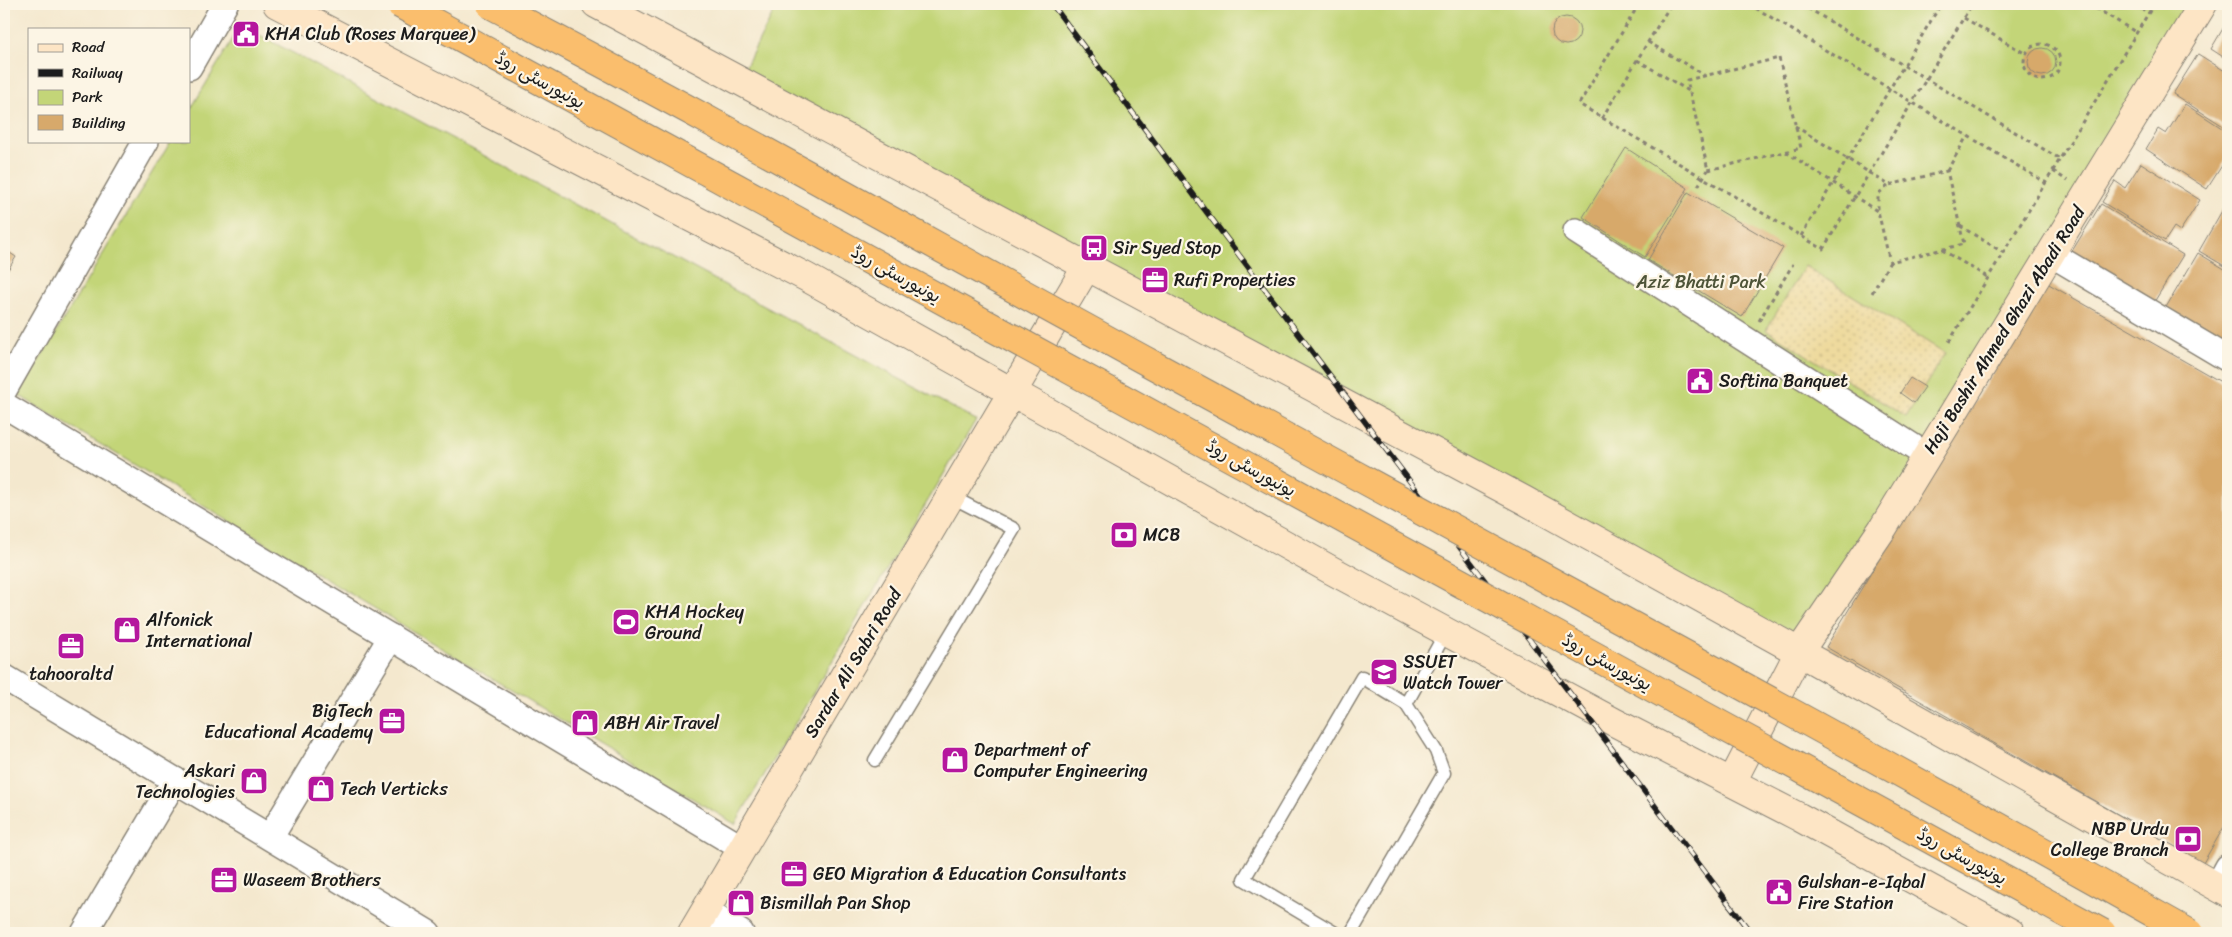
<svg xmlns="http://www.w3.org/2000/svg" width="2232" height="937" font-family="Sriracha,'Playpen Sans Arabic',sans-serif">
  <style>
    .green { fill: #c3d578; stroke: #70784a }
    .sand { fill: url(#sand-dots); stroke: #857b5d }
    .building { fill: #d7a96b }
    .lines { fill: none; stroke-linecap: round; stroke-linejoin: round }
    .lane-casing { stroke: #888275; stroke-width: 15 }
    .street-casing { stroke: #888275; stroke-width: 28 }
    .secondary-casing { stroke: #888275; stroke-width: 30 }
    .path { stroke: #888275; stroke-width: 3; stroke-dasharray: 4 4; stroke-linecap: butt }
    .lane { stroke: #fff; stroke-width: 12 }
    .street { stroke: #fff; stroke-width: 25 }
    .secondary { stroke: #fde5c5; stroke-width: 28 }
    .rail-casing { stroke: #1c1c1c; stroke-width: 5.5 }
    .rail { stroke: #fcf5e5; stroke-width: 4; stroke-dasharray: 11; stroke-linecap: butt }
    .primary-bridge-casing { stroke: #888275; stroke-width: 30; stroke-linecap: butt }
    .primary-bridge { stroke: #fabe6d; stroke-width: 28 }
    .labels { text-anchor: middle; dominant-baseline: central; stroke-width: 4.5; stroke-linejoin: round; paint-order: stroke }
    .poi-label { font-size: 18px; fill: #1c1c1c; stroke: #fcf5e5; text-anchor: start }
    .street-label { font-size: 18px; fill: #1c1c1c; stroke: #fcf5e5 }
    .park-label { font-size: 18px; fill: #4e5438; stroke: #fcf5e5 }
  </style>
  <defs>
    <pattern id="sand-dots" width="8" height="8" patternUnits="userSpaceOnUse" patternTransform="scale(1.25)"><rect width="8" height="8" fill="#eeda9e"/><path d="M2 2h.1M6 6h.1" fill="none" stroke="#ccba88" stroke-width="1.8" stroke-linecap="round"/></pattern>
  </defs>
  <rect width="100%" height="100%" fill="#fcf5e5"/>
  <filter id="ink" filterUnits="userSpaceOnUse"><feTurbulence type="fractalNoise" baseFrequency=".02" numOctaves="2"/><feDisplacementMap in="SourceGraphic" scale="10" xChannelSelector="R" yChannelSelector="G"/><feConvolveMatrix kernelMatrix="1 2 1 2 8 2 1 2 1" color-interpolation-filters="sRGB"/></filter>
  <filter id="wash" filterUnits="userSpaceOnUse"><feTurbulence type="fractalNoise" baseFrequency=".0096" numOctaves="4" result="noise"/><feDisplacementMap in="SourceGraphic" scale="20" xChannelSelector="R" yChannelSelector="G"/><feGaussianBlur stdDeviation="1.12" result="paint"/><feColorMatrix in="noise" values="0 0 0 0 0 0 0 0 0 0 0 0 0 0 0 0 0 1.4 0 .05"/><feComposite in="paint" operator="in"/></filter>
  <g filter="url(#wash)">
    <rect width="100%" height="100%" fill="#f4e8ce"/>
    <!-- green -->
    <g class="green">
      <polygon points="778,4 2200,4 1802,652 739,79"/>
      <polygon points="241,25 976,420 735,824 18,395 171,141 189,141 189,112"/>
    </g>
    <!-- sand -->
    <polygon class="sand" points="1805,266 1945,353 1906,417 1766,330"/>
    <g id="blocks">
      <!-- building -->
      <g class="building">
        <circle cx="1566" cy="31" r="14"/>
        <polygon points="2228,20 2228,60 2211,49"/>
        <circle cx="2042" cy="62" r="14"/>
        <polygon points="2198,54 2228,73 2228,129 2173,94"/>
        <polygon points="2185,104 2228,132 2228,156 2207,189 2146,149 2158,129 2166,134"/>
        <polygon points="1626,148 1688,188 1645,257 1583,217"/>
        <polygon points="2141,163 2200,200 2180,231 2174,227 2165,241 2102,202 2115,181 2125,188"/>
        <polygon points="1688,192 1783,248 1742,317 1648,260"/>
        <polygon points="2101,204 2183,255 2151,307 2069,256"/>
        <polygon points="2223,209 2228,212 2228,268 2199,251"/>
        <polygon points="4,249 16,257 4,276"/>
        <polygon points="2198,253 2228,271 2228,347 2165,309"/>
        <polygon points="2047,283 2228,386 2228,820 2203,863 1826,647"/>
        <polygon points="1910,378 1925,387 1914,403 1900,393"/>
      </g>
    </g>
  </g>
  <g filter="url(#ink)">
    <use href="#blocks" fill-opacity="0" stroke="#888275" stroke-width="1"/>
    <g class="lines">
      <defs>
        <g id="lane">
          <polyline points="875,760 1014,529 952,497"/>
          <polyline points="1335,933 1244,879 1362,677 1406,704"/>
          <polyline points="1351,933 1444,773 1436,751 1406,704 1446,632"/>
        </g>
        <g id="street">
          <polyline points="189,67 225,4"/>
          <polyline points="1576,231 1926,455"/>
          <polyline points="2051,254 2228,359"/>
          <polyline points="4,390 146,141"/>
          <polyline points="4,405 742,848"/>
          <polyline points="4,677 428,933"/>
          <polyline points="270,837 391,637"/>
          <polyline points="2217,887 2228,867"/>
          <polyline points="705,911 741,933"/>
          <polyline points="84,933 175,780"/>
        </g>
        <g id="secondary">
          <polyline points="277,4 806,277 1331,570 1614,722 1799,817 2011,933"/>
          <polyline points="596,4 1524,500 1799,652 2228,893"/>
          <polyline points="1732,782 1799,652 1883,528 2203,4"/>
          <polyline points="692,933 1087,266"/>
        </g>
      </defs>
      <!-- lane casing -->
      <use href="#lane" class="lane-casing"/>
      <!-- street casing -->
      <use href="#street" class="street-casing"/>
      <!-- secondary casing -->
      <use href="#secondary" class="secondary-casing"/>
      <!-- path -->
      <g class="path">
        <polyline points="1639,4 1579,104 1823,249 1972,4"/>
        <polyline points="1749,4 2046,183"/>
        <polyline points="1801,4 2060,159"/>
        <polyline points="2089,4 2137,33"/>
        <polyline points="2134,4 2149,13"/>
        <polyline points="1964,18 2026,54"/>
        <polyline points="1648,42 1704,75"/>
        <circle cx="2042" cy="62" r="18"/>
        <polygon points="1779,58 1801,148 1708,170 1687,80"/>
        <polyline points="1637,60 1689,91"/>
        <polyline points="1602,118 1671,4"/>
        <polyline points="1795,126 1889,185 1947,171 1964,244 1890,262 1878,211 1878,194 1889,185"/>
        <polyline points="1786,152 1877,211"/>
        <polyline points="1947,171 1967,136"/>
        <polyline points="2053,171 2068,181"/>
        <polyline points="1698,186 1708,170"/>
        <polyline points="1960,226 2004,253"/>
        <polyline points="1801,236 1941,4"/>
        <polyline points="1942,250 1989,278"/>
        <polyline points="1872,293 1890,262"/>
        <polyline points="1759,321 1793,264"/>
        <polyline points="1949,342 2154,4"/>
      </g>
      <!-- lane -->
      <use href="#lane" class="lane"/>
      <!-- street -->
      <use href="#street" class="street"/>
      <!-- secondary -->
      <use href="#secondary" class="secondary"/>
      <defs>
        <polyline id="rail" points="1052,4 1202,206 1751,933"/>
      </defs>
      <!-- rail casing -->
      <use href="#rail" class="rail-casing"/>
      <!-- rail -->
      <use href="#rail" class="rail"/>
      <defs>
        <g id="primary-bridge">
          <polyline points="400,4 2102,933"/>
          <path d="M490,4C715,121 935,246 1157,367C1502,555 1847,741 2189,933"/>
        </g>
      </defs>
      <!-- primary-bridge casing -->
      <use href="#primary-bridge" class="primary-bridge-casing"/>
      <!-- primary-bridge -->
      <use href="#primary-bridge" class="primary-bridge"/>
    </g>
  </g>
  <!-- icons -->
  <defs>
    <symbol id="civic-square" viewBox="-11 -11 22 22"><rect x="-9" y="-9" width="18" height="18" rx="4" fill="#b5179e" stroke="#fcf5e5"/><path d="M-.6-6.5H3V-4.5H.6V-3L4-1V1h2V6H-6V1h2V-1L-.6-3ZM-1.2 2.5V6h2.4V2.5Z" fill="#fff"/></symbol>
    <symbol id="bus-square" viewBox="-11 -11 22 22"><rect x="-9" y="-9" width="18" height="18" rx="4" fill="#b5179e" stroke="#fcf5e5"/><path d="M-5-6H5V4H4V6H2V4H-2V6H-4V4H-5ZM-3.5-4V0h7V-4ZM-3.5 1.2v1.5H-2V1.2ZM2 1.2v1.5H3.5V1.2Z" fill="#fff"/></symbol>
    <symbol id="office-square" viewBox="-11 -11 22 22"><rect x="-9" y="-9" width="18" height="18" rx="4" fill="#b5179e" stroke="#fcf5e5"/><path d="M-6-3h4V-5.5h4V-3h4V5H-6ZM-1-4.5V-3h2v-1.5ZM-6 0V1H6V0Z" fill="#fff"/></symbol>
    <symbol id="bank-square" viewBox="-11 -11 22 22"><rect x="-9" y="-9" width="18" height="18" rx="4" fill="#b5179e" stroke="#fcf5e5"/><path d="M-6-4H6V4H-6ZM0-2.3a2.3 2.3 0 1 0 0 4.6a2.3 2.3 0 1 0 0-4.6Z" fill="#fff"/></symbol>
    <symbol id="stadium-square" viewBox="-11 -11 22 22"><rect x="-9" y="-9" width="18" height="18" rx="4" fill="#b5179e" stroke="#fcf5e5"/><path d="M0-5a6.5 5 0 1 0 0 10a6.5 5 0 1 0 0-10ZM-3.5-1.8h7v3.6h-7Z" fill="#fff"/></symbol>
    <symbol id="shop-square" viewBox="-11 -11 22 22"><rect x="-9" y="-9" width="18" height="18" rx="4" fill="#b5179e" stroke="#fcf5e5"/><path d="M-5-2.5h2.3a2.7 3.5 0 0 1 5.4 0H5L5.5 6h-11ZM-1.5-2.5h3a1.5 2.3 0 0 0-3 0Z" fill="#fff"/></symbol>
    <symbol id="university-square" viewBox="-11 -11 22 22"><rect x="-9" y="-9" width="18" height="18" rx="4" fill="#b5179e" stroke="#fcf5e5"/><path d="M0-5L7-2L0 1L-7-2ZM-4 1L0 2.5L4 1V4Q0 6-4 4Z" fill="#fff"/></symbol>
  </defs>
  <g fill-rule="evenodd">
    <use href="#civic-square" x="230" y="18" width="32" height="32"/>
    <use href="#bus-square" x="1078" y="232" width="32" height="32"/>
    <use href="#office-square" x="1139" y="264" width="32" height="32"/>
    <use href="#civic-square" x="1684" y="365" width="32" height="32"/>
    <use href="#bank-square" x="1108" y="519" width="32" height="32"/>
    <use href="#stadium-square" x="610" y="606" width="32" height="32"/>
    <use href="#shop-square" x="111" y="614" width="32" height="32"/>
    <use href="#office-square" x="55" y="630" width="32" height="32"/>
    <use href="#university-square" x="1368" y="656" width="32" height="32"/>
    <use href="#office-square" x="376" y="705" width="32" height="32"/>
    <use href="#shop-square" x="569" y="707" width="32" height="32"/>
    <use href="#shop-square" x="939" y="744" width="32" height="32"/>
    <use href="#shop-square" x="238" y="765" width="32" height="32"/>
    <use href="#shop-square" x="305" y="773" width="32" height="32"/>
    <use href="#bank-square" x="2172" y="823" width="32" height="32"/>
    <use href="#office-square" x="778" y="858" width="32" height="32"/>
    <use href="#office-square" x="208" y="864" width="32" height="32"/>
    <use href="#civic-square" x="1763" y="876" width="32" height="32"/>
    <use href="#shop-square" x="725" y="887" width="32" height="32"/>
  </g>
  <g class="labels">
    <!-- poi labels -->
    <g class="poi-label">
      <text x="265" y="34">KHA Club (Roses Marquee)</text>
      <text x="1113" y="248">Sir Syed Stop</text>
      <text x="1174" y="280">Rufi Properties</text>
      <text x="1719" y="381">Softina Banquet</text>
      <text x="1143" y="535">MCB</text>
      <text x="645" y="612">KHA Hockey<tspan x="645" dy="21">Ground</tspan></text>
      <text x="146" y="620">Alfonick<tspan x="146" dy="21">International</tspan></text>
      <text x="1403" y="662">SSUET<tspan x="1403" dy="21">Watch Tower</tspan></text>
      <text x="71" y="674" text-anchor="middle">tahooraltd</text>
      <text x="373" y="711" text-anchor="end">BigTech<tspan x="373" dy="21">Educational Academy</tspan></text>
      <text x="604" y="723">ABH Air Travel</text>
      <text x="974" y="750">Department of<tspan x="974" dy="21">Computer Engineering</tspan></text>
      <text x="235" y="771" text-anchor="end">Askari<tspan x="235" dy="21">Technologies</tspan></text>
      <text x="340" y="789">Tech Verticks</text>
      <text x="2169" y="829" text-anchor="end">NBP Urdu<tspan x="2169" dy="21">College Branch</tspan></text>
      <text x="813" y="874">GEO Migration &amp; Education Consultants</text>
      <text x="243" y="880">Waseem Brothers</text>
      <text x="1798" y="882">Gulshan-e-Iqbal<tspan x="1798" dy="21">Fire Station</tspan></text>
      <text x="760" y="903">Bismillah Pan Shop</text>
    </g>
    <!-- street labels -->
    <g class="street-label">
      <text transform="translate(540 80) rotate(29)">یونیورسٹی روڈ</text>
      <text transform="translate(896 274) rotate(29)">یونیورسٹی روڈ</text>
      <text transform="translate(2004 330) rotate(-58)">Haji Bashir Ahmed Ghazi Abadi Road</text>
      <text transform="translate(1251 468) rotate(29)">یونیورسٹی روڈ</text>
      <text transform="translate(1607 662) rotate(29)">یونیورسٹی روڈ</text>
      <text transform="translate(853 663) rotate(-59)">Sardar Ali Sabri Road</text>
      <text transform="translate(1962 856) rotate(29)">یونیورسٹی روڈ</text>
    </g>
    <!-- park labels -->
    <g class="park-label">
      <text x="1701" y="282">Aziz Bhatti Park</text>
    </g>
  </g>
  <!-- margin -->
  <rect width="2232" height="937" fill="none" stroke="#fcf5e5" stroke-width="20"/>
  <!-- legend -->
  <rect x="28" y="28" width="162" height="115" fill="#fcf5e5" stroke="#a29e95"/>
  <rect x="38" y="44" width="25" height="8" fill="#fde5c5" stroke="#a29e95"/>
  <text x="72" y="52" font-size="15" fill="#1c1c1c">Road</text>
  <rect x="38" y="69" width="25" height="8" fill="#1c1c1c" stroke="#a29e95"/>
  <text x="72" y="78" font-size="15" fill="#1c1c1c">Railway</text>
  <rect x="38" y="90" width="25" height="15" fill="#c3d578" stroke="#a29e95"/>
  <text x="72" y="102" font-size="15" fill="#1c1c1c">Park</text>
  <rect x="38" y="115" width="25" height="15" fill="#d7a96b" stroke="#a29e95"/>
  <text x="72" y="128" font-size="15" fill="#1c1c1c">Building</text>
</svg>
